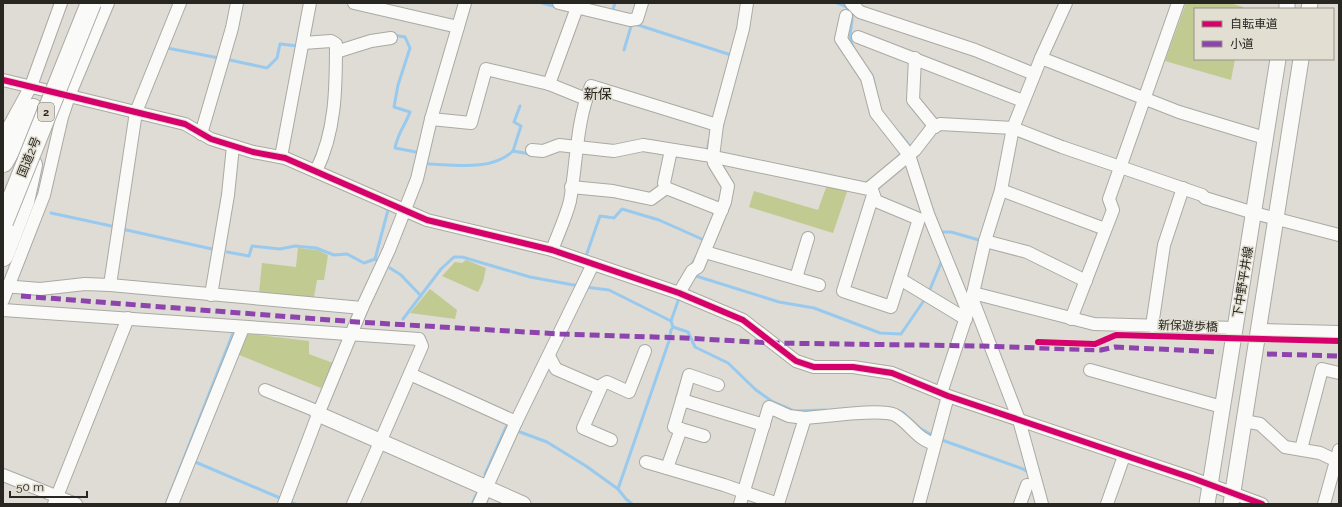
<svg xmlns="http://www.w3.org/2000/svg" width="1342" height="507" font-family="Raleway,'Noto Sans JP',sans-serif">
  <style>
    .green { fill: #c1ca91 }
    .lines { fill: none; stroke-linecap: round; stroke-linejoin: round }
    .stream { stroke: #99caed; stroke-width: 3 }
    .minor-casing { stroke: #aaa9a4; stroke-width: 14 }
    .tertiary-casing { stroke: #aaa9a4; stroke-width: 17 }
    .trunk-casing { stroke: #aaa9a4; stroke-width: 22 }
    .minor { stroke: #fafaf9; stroke-width: 12 }
    .tertiary { stroke: #fafaf9; stroke-width: 15 }
    .trunk { stroke: #fafaf9; stroke-width: 20 }
    .trunk-bridge-casing { stroke: #aaa9a4; stroke-width: 22; stroke-linecap: butt }
    .trunk-bridge { stroke: #fafaf9; stroke-width: 20 }
    .quiet { stroke: #8e44ad; stroke-width: 5; stroke-dasharray: 10 5; stroke-linecap: butt }
    .cycleway-casing { stroke: #e2ded1; stroke-width: 8 }
    .cycleway { stroke: #d6006c; stroke-width: 6 }
    .labels { text-anchor: middle; dominant-baseline: central; stroke-width: 3; stroke-linejoin: round; paint-order: stroke }
    .shield { fill: #e2ded1; stroke: #5f5d56; stroke-width: 1 }
    .shield-label { font-size: 11px; font-weight: bold; fill: #272621 }
    .street-label { font-size: 12px; fill: #272621; stroke: #e2ded1 }
    .quarter-label { font-size: 14px; fill: #272621; stroke: #e2ded1 }
  </style>
  <rect width="100%" height="100%" fill="#dedcd5"/>
  <!-- green -->
  <g class="green">
    <polygon points="1186,3 1230,3 1243,7 1243,9 1195,9 1195,59 1235,59 1231,80 1165,61"/>
    <polygon points="827,185 848,189 833,233 749,207 754,191 818,210"/>
    <polygon points="298,248 317,250 328,255 324,280 317,280 314,297 259,293 262,263 296,267"/>
    <polygon points="466,260 486,268 483,282 478,292 442,276 455,262 462,263"/>
    <polygon points="430,289 457,310 455,319 410,313"/>
    <polygon points="250,334 309,341 309,354 333,363 321,388 237,354 246,335"/>
  </g>
  <g class="lines">
    <!-- stream -->
    <g class="stream">
      <polyline points="542,3 557,7"/>
      <path d="M837,3C866,11 843,27 853,47"/>
      <polyline points="612,12 615,3"/>
      <polyline points="635,24 731,55"/>
      <path d="M393,35L405,37L410,48L398,85L394,107L410,112C405,126 398,132 395,148L416,152"/>
      <polyline points="167,48 219,58"/>
      <polyline points="624,50 632,23"/>
      <polyline points="225,59 267,68 277,58 280,44 298,46"/>
      <polyline points="873,78 877,96"/>
      <polyline points="900,134 911,148"/>
      <polyline points="513,151 521,126 514,122 520,106"/>
      <polyline points="707,153 709,141"/>
      <path d="M429,164C456,165 492,171 513,151L530,154"/>
      <polyline points="51,213 116,227"/>
      <polyline points="122,229 212,249"/>
      <polyline points="940,232 951,232 979,240"/>
      <polyline points="227,252 249,256 252,246 280,249 295,246 316,248 334,255 347,254 364,263 375,259"/>
      <polyline points="586,256 600,216 614,218 622,209 659,220 704,240"/>
      <polyline points="376,260 375,259 388,210 383,207"/>
      <polyline points="692,264 697,256"/>
      <polyline points="390,268 401,275 421,296"/>
      <polyline points="696,276 779,302 814,308 880,333 901,334 925,299"/>
      <polyline points="585,287 609,290 671,321"/>
      <polyline points="928,294 943,258"/>
      <polyline points="403,319 441,269 454,257 462,257 530,277 579,286"/>
      <polyline points="673,327 688,332 695,347 728,363 756,390 773,402 794,411 825,410"/>
      <polyline points="902,412 921,429 934,436"/>
      <polyline points="520,432 547,442 586,466 618,489 626,499 632,504"/>
      <polyline points="939,439 1023,469 1030,473"/>
      <polyline points="193,461 280,498"/>
      <polyline points="485,474 506,427 508,428"/>
      <polyline points="618,489 669,341 671,330 673,327 671,321 678,301"/>
      <polyline points="292,503 295,504"/>
      <polyline points="166,504 233,333"/>
      <polyline points="472,504 476,495"/>
    </g>
    <defs>
      <g id="minor">
        <polyline points="354,3 458,27"/>
        <polyline points="559,3 630,20 637,19 642,3"/>
        <polyline points="851,3 860,12 975,50 1034,74"/>
        <polyline points="846,16 841,39 867,78 876,113 909,155 928,214 968,312"/>
        <polyline points="858,37 1023,101"/>
        <path d="M303,43L331,41L336,44C336,87 336,131 316,171"/>
        <polyline points="336,52 371,41 391,38"/>
        <polyline points="915,58 913,100 935,127"/>
        <polyline points="1041,58 1179,112 1265,138"/>
        <polyline points="3,80 185,124 211,139 253,152 285,158 427,220 552,250 679,293 743,320 796,361 814,367 853,367 892,373 948,396 1192,478 1262,504"/>
        <polyline points="549,84 575,13 576,3"/>
        <polyline points="431,119 471,123 486,69 549,84 586,99"/>
        <polyline points="201,134 232,28 237,3"/>
        <polyline points="3,137 31,86 61,3"/>
        <polyline points="532,150 543,151 559,145 614,151 643,145 705,155 868,189 915,150 932,128 940,124 1013,128 1062,147 1202,195 1205,198 1254,213 1339,235"/>
        <polyline points="671,150 664,183 666,188 722,210"/>
        <polyline points="281,157 310,3"/>
        <polyline points="571,187 613,191 651,199 666,188"/>
        <polyline points="871,187 876,201 919,219 891,307 843,291 873,195"/>
        <polyline points="1001,190 1105,229"/>
        <polyline points="985,241 1027,252 1086,281"/>
        <path d="M552,250C558,234 566,217 570,201C577,162 576,122 591,86L717,125"/>
        <polyline points="705,252 819,285"/>
        <polyline points="796,278 808,238"/>
        <polyline points="900,279 966,319"/>
        <polyline points="110,285 136,112 180,3"/>
        <polyline points="3,286 40,289 85,284 110,285 362,308"/>
        <polyline points="679,293 692,271 698,267 725,202 728,186 714,163 713,157 717,125 743,29 747,3"/>
        <polyline points="973,293 1094,324 1236,328"/>
        <polyline points="211,295 228,195 233,146"/>
        <polyline points="972,298 1019,420 1042,504"/>
        <polyline points="3,300 44,195 62,117 69,96 108,3"/>
        <polyline points="3,310 419,339 422,346 353,504"/>
        <polyline points="1071,319 1113,210 1109,199 1178,3"/>
        <polyline points="1152,326 1164,245 1183,188"/>
        <polyline points="1259,330 1339,332"/>
        <polyline points="549,356 556,369 600,388"/>
        <polyline points="1090,370 1222,407"/>
        <polyline points="410,374 516,422"/>
        <polyline points="265,390 319,412"/>
        <polyline points="941,393 971,302 985,241 1001,190 1013,128 1041,58 1066,3"/>
        <polyline points="682,400 689,375 718,385"/>
        <polyline points="1244,421 1260,424 1285,447 1320,453 1339,462"/>
        <polyline points="704,436 674,427 682,400 764,425"/>
        <polyline points="611,440 583,428 602,385 607,382 629,392 645,351"/>
        <polyline points="1301,449 1322,369 1339,373"/>
        <polyline points="646,462 724,485 778,504"/>
        <polyline points="667,468 681,429"/>
        <polyline points="3,475 76,504"/>
        <polyline points="54,504 128,318"/>
        <polyline points="172,504 243,328"/>
        <polyline points="284,504 319,412 362,308 389,250 417,179 431,119 465,3"/>
        <polyline points="479,504 516,422 593,264"/>
        <polyline points="740,504 769,407 789,416 805,418"/>
        <path d="M778,504L805,418C824,417 880,408 895,415C910,423 917,440 935,444"/>
        <polyline points="919,504 948,396"/>
        <polyline points="1020,504 1027,485"/>
        <polyline points="1107,504 1124,456"/>
        <polyline points="1324,504 1339,450"/>
      </g>
      <g id="tertiary">
        <polyline points="1287,9 1287,3"/>
        <polyline points="1309,9 1310,3"/>
        <polyline points="318,414 523,504"/>
        <polyline points="1207,504 1278,59"/>
        <polyline points="1231,504 1301,59"/>
      </g>
      <g id="trunk">
        <polyline points="3,162 33,109"/>
        <polyline points="3,256 24,202 32,165"/>
      </g>
    </defs>
    <!-- minor casing -->
    <use href="#minor" class="minor-casing"/>
    <!-- tertiary casing -->
    <use href="#tertiary" class="tertiary-casing"/>
    <!-- trunk casing -->
    <use href="#trunk" class="trunk-casing"/>
    <!-- minor -->
    <use href="#minor" class="minor"/>
    <!-- tertiary -->
    <use href="#tertiary" class="tertiary"/>
    <!-- trunk -->
    <use href="#trunk" class="trunk"/>
    <defs>
      <polyline id="trunk-bridge" points="3,222 91,3"/>
    </defs>
    <!-- trunk-bridge casing -->
    <use href="#trunk-bridge" class="trunk-bridge-casing"/>
    <!-- trunk-bridge -->
    <use href="#trunk-bridge" class="trunk-bridge"/>
    <!-- quiet -->
    <g class="quiet">
      <polyline points="21,296 357,322 560,334 685,338 772,343 982,346 1101,350 1115,347 1219,352"/>
      <polyline points="1267,354 1339,356"/>
    </g>
    <defs>
      <g id="cycleway">
        <polyline points="3,80 185,124 211,139 253,152 285,158 427,220 552,250 679,293 743,320 796,361 814,367 853,367 892,373 948,396 1192,478 1262,504"/>
        <polyline points="1038,342 1095,344 1116,335 1339,341"/>
      </g>
    </defs>
    <!-- cycleway casing -->
    <use href="#cycleway" class="cycleway-casing"/>
    <!-- cycleway -->
    <use href="#cycleway" class="cycleway"/>
  </g>
  <g class="labels">
    <!-- shield labels -->
    <rect class="shield" x="38" y="103" width="16" height="18" rx="3"/>
    <g class="shield-label">
      <text x="46" y="112">2</text>
    </g>
    <!-- street labels -->
    <g class="street-label">
      <text transform="translate(29 157) rotate(-68)">国道2号</text>
      <text transform="translate(1243 282) rotate(-81)">下中野平井線</text>
      <text transform="translate(1188 326) rotate(2)">新保遊歩橋</text>
    </g>
    <!-- quarter labels -->
    <g class="quarter-label">
      <text x="598" y="94">新保</text>
    </g>
  </g>
  <!-- border -->
  <rect width="1342" height="507" fill="none" stroke="#272621" stroke-width="8"/>
  <!-- legend -->
  <rect x="1194" y="8" width="140" height="52" fill="#e2ded1" stroke="#97948b"/>
  <rect x="1202" y="21" width="20" height="6" fill="#d6006c" stroke="#97948b"/>
  <text x="1230" y="28" font-size="12" fill="#272621">自転車道</text>
  <rect x="1202" y="41" width="20" height="6" fill="#8e44ad" stroke="#97948b"/>
  <text x="1230" y="48" font-size="12" fill="#272621">小道</text>
  <!-- scale -->
  <path d="M10 491v6h77v-6" fill="none" stroke="#272621" stroke-width="2"/>
  <text x="16" y="491" font-size="12" fill="#272621" stroke="#e2ded1" stroke-width="3" paint-order="stroke">50 m</text>
</svg>
